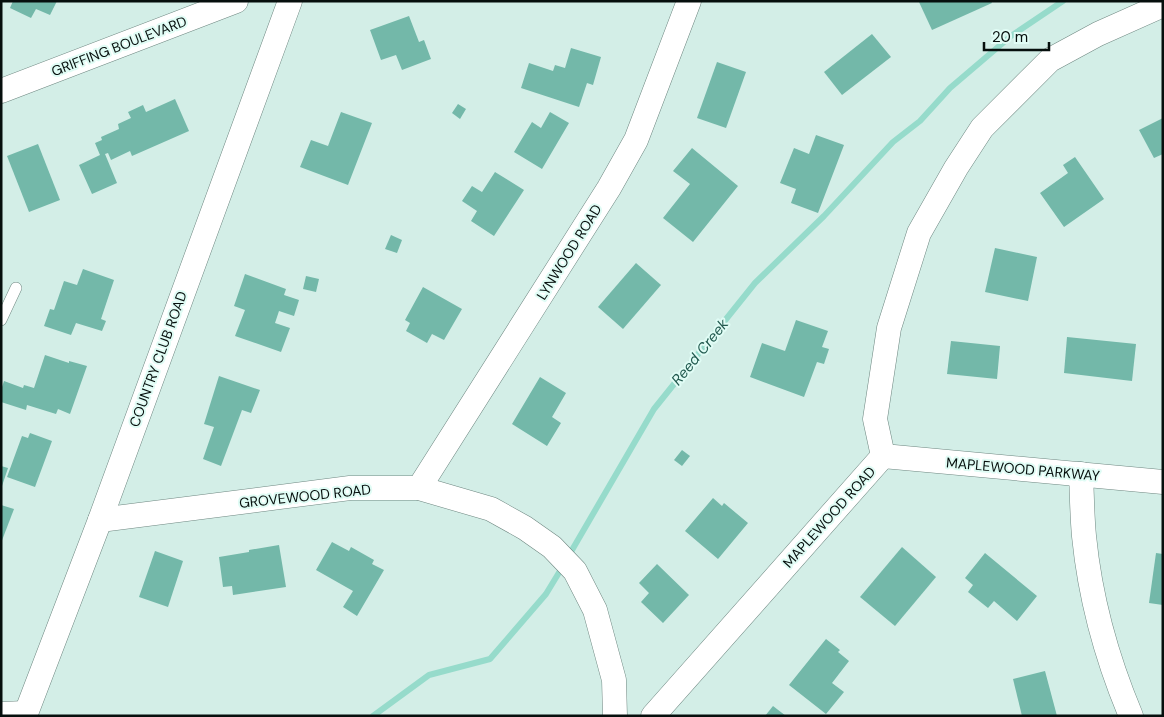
<svg xmlns="http://www.w3.org/2000/svg" width="1164" height="717" font-family="'DM Sans',sans-serif">
  <style>
    .lines { fill: none; stroke-linecap: round; stroke-linejoin: round }
    .stream { stroke: #96dbcb; stroke-width: 6 }
    .building { fill: #73b8a9 }
    .lane-casing { stroke: #6e8781; stroke-width: 12 }
    .street-casing { stroke: #6e8781; stroke-width: 25 }
    .lane { stroke: #fff; stroke-width: 11 }
    .street { stroke: #fff; stroke-width: 24 }
    .labels { text-anchor: middle; dominant-baseline: central; stroke-width: 4; stroke-linejoin: round; paint-order: stroke }
    .street-label { font-size: 14px; fill: #060f0d; stroke: #e0fcf5 }
    .water-label { font-size: 15px; font-style: italic; fill: #225a4f; stroke: #e0fcf5 }
  </style>
  <rect width="100%" height="100%" fill="#d3eee7"/>
  <g class="lines">
    <!-- stream -->
    <g class="stream">
      <polyline points="568,557 654,409 755,283 824,216 893,142 920,121 950,88 1011,36 1063,1"/>
      <polyline points="373,716 429,675 490,659 546,594 563,566"/>
    </g>
  </g>
  <!-- building -->
  <g class="building">
    <polygon points="13,1 57,1 50,15 36,9 31,18 10,8"/>
    <polygon points="921,1 991,1 992,3 932,30 919,2"/>
    <polygon points="409,16 419,42 424,40 431,59 402,70 396,55 381,60 370,30"/>
    <polygon points="872,34 891,57 842,95 824,72"/>
    <polygon points="571,48 601,57 593,85 587,83 579,107 521,88 529,63 553,71 555,65 565,68"/>
    <polygon points="717,62 746,72 726,128 697,118"/>
    <polygon points="175,99 189,131 132,156 130,151 111,160 108,153 105,154 117,183 92,194 79,165 100,155 95,143 102,140 101,137 119,129 118,124 131,118 128,112 143,105 146,112"/>
    <polygon points="458,104 466,109 460,119 452,113"/>
    <polygon points="341,112 372,123 348,185 300,167 311,140 328,146"/>
    <polygon points="550,112 569,123 542,169 514,152 532,122 541,128"/>
    <polygon points="1163,118 1163,154 1154,158 1139,130"/>
    <polygon points="816,135 844,145 818,213 791,203 796,189 780,183 794,148 809,154"/>
    <polygon points="38,144 60,200 29,212 7,156"/>
    <polygon points="692,148 738,186 693,242 663,218 690,184 673,171"/>
    <polygon points="1075,157 1104,199 1064,227 1040,193 1068,173 1063,165"/>
    <polygon points="495,172 524,190 494,236 471,221 477,211 462,201 472,186 482,192"/>
    <polygon points="391,235 402,240 397,253 385,249"/>
    <polygon points="995,248 1037,257 1028,301 985,292"/>
    <polygon points="636,263 661,285 623,329 598,307"/>
    <polygon points="83,269 114,280 101,319 106,321 102,331 76,323 71,335 44,326 50,309 54,310 64,281 77,285"/>
    <polygon points="245,274 286,289 284,295 299,300 294,316 279,311 275,323 290,328 281,352 235,336 245,310 234,306"/>
    <polygon points="306,276 319,279 316,292 303,289"/>
    <polygon points="423,287 462,309 444,340 432,334 427,343 406,331 410,323 405,320"/>
    <polygon points="796,320 828,331 822,347 829,349 824,364 817,362 804,397 750,377 762,343 785,351"/>
    <polygon points="1067,337 1136,344 1132,381 1064,373"/>
    <polygon points="951,341 1000,346 997,379 947,374"/>
    <polygon points="45,355 69,363 69,361 87,366 70,414 58,409 56,414 27,405 26,410 1,402 1,390 4,381 23,388 24,385 34,388"/>
    <polygon points="219,376 260,390 251,413 242,410 221,466 203,459 214,427 204,424"/>
    <polygon points="540,377 566,393 552,417 561,423 547,446 512,424"/>
    <polygon points="30,433 52,441 35,487 7,477 22,436 28,438"/>
    <polygon points="682,450 690,456 682,466 674,460"/>
    <polygon points="1,466 8,468 2,486 1,486"/>
    <polygon points="713,498 722,506 724,503 748,523 718,559 685,531"/>
    <polygon points="1,505 14,509 1,543"/>
    <polygon points="332,542 349,551 351,547 374,560 372,564 384,570 357,616 343,607 353,591 316,570"/>
    <polygon points="279,545 286,587 233,595 232,586 223,587 219,557 249,552 249,550"/>
    <polygon points="902,547 936,577 895,626 860,597"/>
    <polygon points="155,551 183,561 168,607 139,597"/>
    <polygon points="985,553 1037,596 1017,621 994,601 988,608 968,592 973,585 965,578"/>
    <polygon points="1156,553 1163,554 1163,605 1149,603"/>
    <polygon points="657,564 689,595 663,623 641,602 649,593 639,583"/>
    <polygon points="826,639 840,650 838,652 849,661 832,683 844,692 826,714 789,685"/>
    <polygon points="1045,671 1057,716 1022,716 1013,679"/>
    <polygon points="773,706 786,716 765,716"/>
  </g>
  <g class="lines">
    <defs>
      <polyline id="lane" points="1,320 16,288"/>
      <g id="street">
        <polyline points="1,91 236,1"/>
        <polyline points="883,456 1163,482"/>
        <path d="M1081,474C1082,495 1082,515 1084,536C1090,597 1107,659 1131,716"/>
        <polyline points="419,488 609,188 636,140 689,1"/>
        <polyline points="100,520 350,488 419,488 491,509 525,528 552,547 575,571 595,610 614,680 615,716"/>
        <polyline points="1,714 26,713"/>
        <polyline points="25,716 100,520 290,1"/>
        <polyline points="653,716 883,456 875,419 889,328 919,233 956,168 982,128 1050,60 1098,34 1163,5"/>
      </g>
    </defs>
    <!-- lane casing -->
    <use href="#lane" class="lane-casing"/>
    <!-- street casing -->
    <use href="#street" class="street-casing"/>
    <!-- lane -->
    <use href="#lane" class="lane"/>
    <!-- street -->
    <use href="#street" class="street"/>
  </g>
  <g class="labels">
    <!-- street labels -->
    <g class="street-label">
      <text transform="translate(119 46) rotate(-21)">GRIFFING BOULEVARD</text>
      <text transform="translate(569 252) rotate(-58)">LYNWOOD ROAD</text>
      <text transform="translate(158 359) rotate(-70)">COUNTRY CLUB ROAD</text>
      <text transform="translate(1023 469) rotate(5)">MAPLEWOOD PARKWAY</text>
      <text transform="translate(305 496) rotate(-6)">GROVEWOOD ROAD</text>
      <text transform="translate(829 517) rotate(-48)">MAPLEWOOD ROAD</text>
    </g>
    <!-- water labels -->
    <g class="water-label">
      <text transform="translate(700 352) rotate(-51)">Reed Creek</text>
    </g>
  </g>
  <!-- border -->
  <rect width="1164" height="717" fill="none" stroke="#060f0d" stroke-width="5"/>
  <!-- scale -->
  <path d="M984 42v8h65v-8" fill="none" stroke="#060f0d" stroke-width="2.5"/>
  <text x="992" y="42" font-size="15" fill="#060f0d" stroke="#e0fcf5" stroke-width="4" paint-order="stroke">20 m</text>
</svg>
